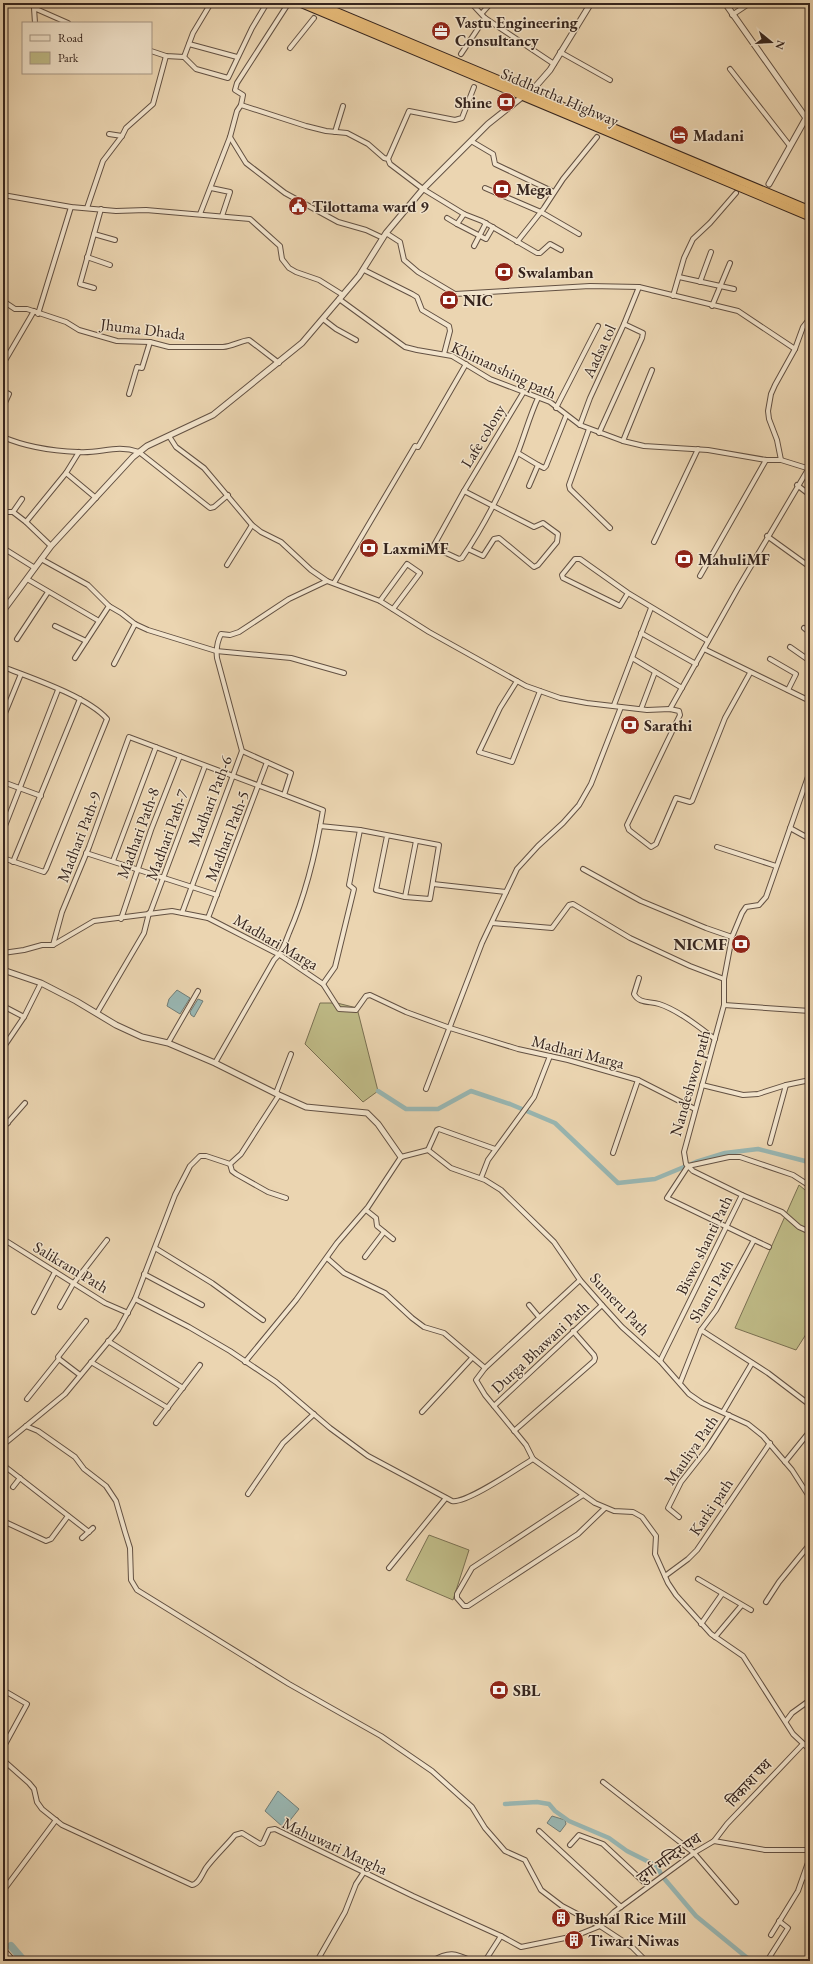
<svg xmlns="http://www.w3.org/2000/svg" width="813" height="1964" font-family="'EB Garamond','Noto Serif Devanagari',serif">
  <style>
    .green { fill: #bfbb87; stroke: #7a7052 }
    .water { fill: #99b7b3; stroke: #717d77 }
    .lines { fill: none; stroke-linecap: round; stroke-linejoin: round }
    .canal { stroke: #99b7b3; stroke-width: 4.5 }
    .river { stroke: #99b7b3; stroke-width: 8 }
    .minor-casing { stroke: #635143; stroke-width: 6 }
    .tertiary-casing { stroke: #635143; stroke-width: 7 }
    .trunk-casing { stroke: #36251e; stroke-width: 9 }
    .minor { stroke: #f2e4cc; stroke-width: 4 }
    .tertiary { stroke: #f2e4cc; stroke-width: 5 }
    .trunk { stroke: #e6ba78; stroke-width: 7 }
    .labels { text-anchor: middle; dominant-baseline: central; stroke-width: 3; stroke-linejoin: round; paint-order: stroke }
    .poi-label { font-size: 16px; font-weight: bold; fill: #36251e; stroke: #f2e4cc; text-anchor: start }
    .street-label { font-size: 16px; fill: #36251e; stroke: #f2e4cc }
  </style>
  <rect width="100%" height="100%" fill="#ebd5b1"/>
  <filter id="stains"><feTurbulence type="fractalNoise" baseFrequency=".005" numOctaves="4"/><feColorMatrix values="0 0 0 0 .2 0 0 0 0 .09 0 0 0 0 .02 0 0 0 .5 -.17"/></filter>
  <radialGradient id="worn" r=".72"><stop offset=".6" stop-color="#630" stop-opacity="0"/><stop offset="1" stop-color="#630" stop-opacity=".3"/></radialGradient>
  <!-- green -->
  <g class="green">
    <polygon points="320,1003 337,1003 357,1008 378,1091 363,1102 305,1044"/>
    <polygon points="799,1185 810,1194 810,1328 796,1350 735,1328"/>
    <polygon points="429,1535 469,1550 453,1600 406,1580"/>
  </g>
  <!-- water -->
  <g class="water">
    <polygon points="177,990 190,998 180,1014 167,1006 169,999"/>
    <polygon points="198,999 203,1001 194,1017 191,1015 190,1012"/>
    <polygon points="278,1791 299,1809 284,1828 265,1811"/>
    <polygon points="552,1816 565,1820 566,1824 560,1832 547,1823"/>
  </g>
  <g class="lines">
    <!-- canal -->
    <g class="canal">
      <polyline points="378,1091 406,1109 438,1109 471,1091 510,1104 555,1123 618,1183 655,1179 696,1162 725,1153 758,1149 805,1161 810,1164"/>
      <polyline points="505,1804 537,1802 549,1804 555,1811 569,1821 609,1838 627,1851 657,1866 662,1876 696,1916 751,1961"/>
    </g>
    <!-- river -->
    <polyline class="river" points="11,1946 24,1961"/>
    <defs>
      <g id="minor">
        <polyline points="471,3 485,18 554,64"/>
        <polyline points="482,13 491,3"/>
        <polyline points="732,15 750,3"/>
        <polyline points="35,23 34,8 68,23"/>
        <polyline points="189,44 237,57"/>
        <polyline points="290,48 314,18"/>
        <polyline points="151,51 166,56 184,57 193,33 211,3"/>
        <polyline points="560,52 610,80"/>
        <polyline points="461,54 485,18"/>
        <polyline points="184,57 196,69 228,78 252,28 267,3"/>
        <polyline points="730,69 790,146"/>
        <polyline points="241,105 306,126 326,131 347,133 368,144 384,158 388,159 390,164 423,189 464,214 482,221 537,253 540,253 550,244 561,250"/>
        <polyline points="335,132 343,106"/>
        <polyline points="109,134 122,136"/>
        <polyline points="230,137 246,163 285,193 338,222 366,230 383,238"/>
        <polyline points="471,141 493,154 495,164 554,192"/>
        <polyline points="388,159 409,111 455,120 462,118 474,87"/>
        <polyline points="211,188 230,192 222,216"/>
        <polyline points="485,188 541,212 579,234"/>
        <polyline points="3,195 71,207 116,211 146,210 250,219 280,246 282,259 289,268 296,272 319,280 343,295"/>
        <polyline points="87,208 103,161 122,136 126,128 153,104 166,56"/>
        <polyline points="200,214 230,137 237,111 241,105 243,95 235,90 237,83 286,7"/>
        <polyline points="464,214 457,224 486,239 493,227"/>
        <polyline points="447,218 457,224"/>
        <polyline points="386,233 400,242 404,260 418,272 455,294 590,286 639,287 738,311 795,349"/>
        <polyline points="94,234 115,240"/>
        <polyline points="517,242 544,208 563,179 597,137"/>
        <polyline points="474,246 486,223"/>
        <polyline points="87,257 110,265"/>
        <polyline points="364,270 412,294 417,297 422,310 449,326 450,331 444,354"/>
        <polyline points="679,277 734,289"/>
        <polyline points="700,282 711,252"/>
        <polyline points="94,288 80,284 101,209"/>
        <polyline points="673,296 684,258 693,239 710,223 736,193"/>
        <polyline points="339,299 405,347 417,350 452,356 490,379 550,402 580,425 623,441 644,446 708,450 766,460 781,460 810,469"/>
        <path d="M3,301L15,309H27L66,322L79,330L117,341L150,342L169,347H223C233,346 240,341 249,340L279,363"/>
        <polyline points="712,306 730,263"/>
        <polyline points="38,314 71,207"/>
        <polyline points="323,319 336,329 356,340"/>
        <polyline points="3,364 34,311"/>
        <polyline points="3,391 9,394 3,407"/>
        <polyline points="129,394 137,367 142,368 150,342"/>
        <polyline points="556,408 598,326"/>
        <polyline points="580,425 590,398 624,324 639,287"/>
        <polyline points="589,429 569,485 570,489 610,528"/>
        <polyline points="599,433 642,338 643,333 624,324"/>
        <polyline points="169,436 176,447 204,468 252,525 261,532 281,542 311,570 327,581 380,601 429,632 526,686 560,698 587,703 647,710 670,709 679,711 680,715 627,825 629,830 651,847 656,844 676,798 690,802 692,801 725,718 750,673"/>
        <path d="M3,437C26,447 53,451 78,452C101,454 115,444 139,452L210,508L214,507L228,495"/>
        <polyline points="623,441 652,370"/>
        <polyline points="79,452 66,473 96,498"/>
        <polyline points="518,453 538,465 529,486"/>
        <polyline points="781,460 777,440 769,419 768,411 771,394 775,385 795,349 803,327 810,318"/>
        <polyline points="538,465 544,468 546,466 566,416"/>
        <polyline points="797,485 810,495"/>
        <polyline points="464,491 523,393"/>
        <polyline points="3,512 13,512 26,522 51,546"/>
        <polyline points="13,512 22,499"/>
        <polyline points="26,522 66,473"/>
        <polyline points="767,536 810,567"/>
        <polyline points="654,542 698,449"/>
        <polyline points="3,548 35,568"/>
        <path d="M468,549L483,556L494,539L499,538L534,567L538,565L557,542L558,534L543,523L534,527L464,491L433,547L459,559L462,558C484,526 503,488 518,452C525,434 530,415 538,398"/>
        <polyline points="41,559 88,585 109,606 121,613 135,624 148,630 216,651 291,658 344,673"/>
        <polyline points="227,565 252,525"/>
        <polyline points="700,576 766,460"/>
        <polyline points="27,579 99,621"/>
        <polyline points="334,583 415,446 418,447 466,364"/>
        <polyline points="628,593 620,606 563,578 562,575 575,559 580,559 628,593 708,641"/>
        <polyline points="380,601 407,564 420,573 393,609"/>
        <polyline points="55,626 86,641"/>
        <polyline points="804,628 810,633"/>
        <polyline points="641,633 696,664"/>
        <polyline points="17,639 48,592"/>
        <polyline points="790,647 810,661"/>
        <polyline points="704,649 810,701"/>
        <polyline points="75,658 109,606"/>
        <polyline points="632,658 682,688"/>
        <polyline points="770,659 796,674 788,690"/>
        <polyline points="114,664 135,624"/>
        <path d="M3,667C32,678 88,697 107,719L46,869L44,872L3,858"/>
        <polyline points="517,681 500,708 479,752 512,762 540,691"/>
        <polyline points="614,705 651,608"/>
        <polyline points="641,709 655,672"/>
        <polyline points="670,709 738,588 810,466"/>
        <polyline points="3,718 21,674"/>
        <polyline points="3,782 41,796"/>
        <polyline points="320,826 360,830 439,845 430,899 405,897 376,890 387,836"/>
        <polyline points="790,828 810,839"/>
        <polyline points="3,831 58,690"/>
        <polyline points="717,847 776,866"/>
        <polyline points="86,853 217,895"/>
        <polyline points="113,861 156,747"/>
        <polyline points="13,862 80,699"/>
        <polyline points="583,869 641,901 706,928 732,937"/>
        <polyline points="433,884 506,892"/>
        <polyline points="405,897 416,841"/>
        <polyline points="150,913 205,766"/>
        <path d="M182,913L242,751L217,658C216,650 217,642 221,634L230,635L239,632L289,599L327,581"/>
        <polyline points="208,918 267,762"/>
        <polyline points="121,919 151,830 180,756"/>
        <polyline points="492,923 552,928 569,905 573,904 630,938 690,966 724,979"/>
        <polyline points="53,945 62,912 89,847 129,737 284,795"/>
        <polyline points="3,953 24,950 42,945 53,945 94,921 172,911 208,918 280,955 323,984 339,1009 356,1010 366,996 370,995 406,1012 450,1028 518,1049 568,1060 638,1080 695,1109"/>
        <path d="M639,978L634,994C639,1004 650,1001 659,1004C678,1010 699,1027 715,1039"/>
        <polyline points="323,984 335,967 354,889 349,885 360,830"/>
        <polyline points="724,1005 810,1011"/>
        <polyline points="3,1006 24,1017"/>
        <polyline points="97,1013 144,933 149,913"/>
        <polyline points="168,1043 198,991"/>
        <polyline points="3,1048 24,1017 41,983"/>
        <path d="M215,1063L274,960C282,953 285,943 289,933C306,894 316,852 323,810L284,795L291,773L242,751"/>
        <polyline points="702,1085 743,1095 758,1094 786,1085 810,1080"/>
        <polyline points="426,1089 482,943 517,869 538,846 563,823 579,805 591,784 621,707"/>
        <polyline points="276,1093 291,1054"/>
        <polyline points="3,1117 8,1123"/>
        <polyline points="3,1128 25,1103"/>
        <polyline points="770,1143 786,1085"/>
        <polyline points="428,1150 437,1130 439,1129 495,1149"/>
        <polyline points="613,1153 638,1080"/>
        <polyline points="230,1164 232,1171 236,1174 268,1192 286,1198"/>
        <polyline points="688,1166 729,1157 740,1157 793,1175 810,1186"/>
        <polyline points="481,1178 488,1160 534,1097 550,1056"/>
        <polyline points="742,1195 782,1212 799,1227 810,1232"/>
        <polyline points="366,1210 376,1218 377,1226 393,1239"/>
        <polyline points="3,1239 105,1303 128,1313"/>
        <polyline points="754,1240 769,1247"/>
        <polyline points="155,1248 212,1283 263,1320"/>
        <polyline points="365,1257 384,1232"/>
        <polyline points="327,1258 344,1273 385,1293 412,1318 424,1327 444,1333 485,1368"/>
        <polyline points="144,1274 202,1305"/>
        <path d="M135,1299L189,1327L230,1351L276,1382L330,1428L368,1456L452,1501C466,1504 518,1468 533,1459"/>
        <polyline points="529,1305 539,1317"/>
        <polyline points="60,1307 73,1284 107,1240"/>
        <polyline points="34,1312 55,1272"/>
        <polyline points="701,1330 768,1373 810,1405"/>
        <polyline points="108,1341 183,1388"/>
        <polyline points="660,1361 742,1195 693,1171 686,1164 684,1152 724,1005 724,979 732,937 742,913 746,907 759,905 766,897 810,771"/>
        <polyline points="91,1362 168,1408"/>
        <polyline points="245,1362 296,1300 337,1243 368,1207 401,1157 428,1150 451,1168 485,1180 501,1190 554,1242 580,1280 602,1305 622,1327 660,1361 689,1394 702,1403 748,1424 763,1436 792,1470 810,1498"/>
        <polyline points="80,1375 59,1359 58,1357 86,1321"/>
        <polyline points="680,1383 701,1330 716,1310 754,1240 667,1198 688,1166"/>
        <polyline points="27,1399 59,1359"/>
        <polyline points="494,1406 602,1305"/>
        <polyline points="422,1412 472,1358"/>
        <polyline points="723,1412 752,1363"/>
        <polyline points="156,1423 200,1365"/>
        <polyline points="26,1426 38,1431 75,1457 84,1469 106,1486 116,1501 125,1532 130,1548 131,1580 137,1590 289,1684 381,1736 432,1771 472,1807 485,1828 505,1851 525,1860 541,1890 562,1906 600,1926 632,1947 646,1961"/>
        <polyline points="514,1431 594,1361 595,1358 594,1355 573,1331"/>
        <polyline points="3,1445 65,1394 118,1330 135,1299 175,1195 190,1166 200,1156 206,1156 230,1164 241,1154 279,1095"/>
        <polyline points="533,1459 595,1503 614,1511 633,1512 642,1517 656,1536 655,1554 668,1583 676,1595 711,1634 743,1656 793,1734 810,1750"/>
        <polyline points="533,1459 526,1445 485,1395 476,1380 485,1368 580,1280"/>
        <polyline points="785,1462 810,1431"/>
        <polyline points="3,1465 89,1532"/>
        <polyline points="13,1487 20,1478"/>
        <polyline points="248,1494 283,1443 314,1414"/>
        <polyline points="583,1495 472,1568 457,1594 457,1598 464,1606 468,1606 578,1534 605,1508"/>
        <polyline points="679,1517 668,1508 681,1482 707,1449 729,1415"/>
        <polyline points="3,1521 46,1541 51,1539 68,1516"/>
        <polyline points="82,1538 93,1528"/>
        <polyline points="389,1568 446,1498"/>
        <polyline points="665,1576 688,1559 697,1550 770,1443"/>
        <polyline points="698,1579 751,1610"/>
        <polyline points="766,1602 779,1582 810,1544"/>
        <polyline points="701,1624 722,1594"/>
        <polyline points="715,1637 741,1606"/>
        <polyline points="3,1690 27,1704 3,1748"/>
        <polyline points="786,1721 792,1713 810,1700"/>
        <path d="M3,1760L29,1783L34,1789L37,1802L42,1809L62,1825L192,1885C199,1884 202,1874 206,1868C214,1857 226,1846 235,1835L242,1833L260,1844L263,1843L269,1830L275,1829L413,1896L501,1936L521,1947L575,1936L600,1926L614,1912L656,1881L697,1851L714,1841L765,1850H810"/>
        <polyline points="603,1782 694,1853 736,1902"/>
        <polyline points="539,1831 621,1907"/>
        <polyline points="714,1841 727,1824 803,1744"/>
        <polyline points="570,1845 579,1835 603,1844 648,1886"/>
        <polyline points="804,1877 810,1879"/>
        <polyline points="3,1891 56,1820"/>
        <polyline points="771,1935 798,1891 810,1857"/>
        <polyline points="3,1949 14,1961"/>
        <polyline points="317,1961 345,1912 356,1884 364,1872"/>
        <path d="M432,1961C449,1951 455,1953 472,1961"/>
        <polyline points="485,1961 501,1936"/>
        <polyline points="767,1961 788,1928 779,1921"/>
      </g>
      <g id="tertiary">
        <polyline points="725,3 806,118 769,184"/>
        <polyline points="3,611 51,546 133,457 147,446 213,415 302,343 359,276 386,233 423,189 488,124 536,86 550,70 591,3"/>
        <polyline points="3,970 41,983 76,1001 116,1025 142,1037 168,1043 215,1063 279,1095 306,1107 367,1113 378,1124 401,1157"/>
      </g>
      <g id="trunk">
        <polyline points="300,3 810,217"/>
        <polyline points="316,3 810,210"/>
      </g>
    </defs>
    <!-- minor casing -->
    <use href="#minor" class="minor-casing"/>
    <!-- tertiary casing -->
    <use href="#tertiary" class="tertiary-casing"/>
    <!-- trunk casing -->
    <use href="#trunk" class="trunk-casing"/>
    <!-- minor -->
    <use href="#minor" class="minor"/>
    <!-- tertiary -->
    <use href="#tertiary" class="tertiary"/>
    <!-- trunk -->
    <use href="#trunk" class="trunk"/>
  </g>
  <!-- icons -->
  <defs>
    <symbol id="office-disc" viewBox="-11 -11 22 22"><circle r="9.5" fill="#8f2418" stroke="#f2e4cc"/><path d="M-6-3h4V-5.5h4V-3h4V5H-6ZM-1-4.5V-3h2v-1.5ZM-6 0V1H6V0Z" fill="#fff"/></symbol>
    <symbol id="bank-disc" viewBox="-11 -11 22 22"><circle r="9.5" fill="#8f2418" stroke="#f2e4cc"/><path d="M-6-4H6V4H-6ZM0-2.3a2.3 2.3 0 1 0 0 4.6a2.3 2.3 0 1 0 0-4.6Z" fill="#fff"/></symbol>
    <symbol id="hotel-disc" viewBox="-11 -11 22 22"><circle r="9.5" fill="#8f2418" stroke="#f2e4cc"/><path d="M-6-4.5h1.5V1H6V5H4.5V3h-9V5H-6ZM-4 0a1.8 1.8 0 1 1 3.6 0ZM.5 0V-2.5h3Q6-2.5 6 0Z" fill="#fff"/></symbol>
    <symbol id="civic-disc" viewBox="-11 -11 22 22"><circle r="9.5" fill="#8f2418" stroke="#f2e4cc"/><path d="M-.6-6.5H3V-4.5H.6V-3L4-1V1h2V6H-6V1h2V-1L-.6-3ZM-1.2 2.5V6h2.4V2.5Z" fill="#fff"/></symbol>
    <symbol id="building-disc" viewBox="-11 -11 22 22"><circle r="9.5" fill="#8f2418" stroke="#f2e4cc"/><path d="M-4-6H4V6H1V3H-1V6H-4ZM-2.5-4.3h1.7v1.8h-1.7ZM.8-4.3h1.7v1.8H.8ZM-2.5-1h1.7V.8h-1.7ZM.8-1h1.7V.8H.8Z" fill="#fff"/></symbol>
  </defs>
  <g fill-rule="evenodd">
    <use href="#office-disc" x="430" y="20" width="22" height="22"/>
    <use href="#bank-disc" x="495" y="91" width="22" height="22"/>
    <use href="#hotel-disc" x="668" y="124" width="22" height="22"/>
    <use href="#bank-disc" x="491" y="178" width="22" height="22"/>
    <use href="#civic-disc" x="287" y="195" width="22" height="22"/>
    <use href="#bank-disc" x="493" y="261" width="22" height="22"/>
    <use href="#bank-disc" x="438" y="289" width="22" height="22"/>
    <use href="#bank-disc" x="358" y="537" width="22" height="22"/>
    <use href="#bank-disc" x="673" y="548" width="22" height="22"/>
    <use href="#bank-disc" x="619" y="714" width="22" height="22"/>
    <use href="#bank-disc" x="730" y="933" width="22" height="22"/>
    <use href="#bank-disc" x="488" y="1679" width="22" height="22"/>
    <use href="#building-disc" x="550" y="1907" width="22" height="22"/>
    <use href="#building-disc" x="563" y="1929" width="22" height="22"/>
  </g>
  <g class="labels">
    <!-- poi labels -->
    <g class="poi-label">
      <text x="455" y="22">Vastu Engineering<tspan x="455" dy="18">Consultancy</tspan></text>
      <text x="492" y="102" text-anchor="end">Shine</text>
      <text x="693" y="135">Madani</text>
      <text x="516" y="189">Mega</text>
      <text x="312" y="206">Tilottama ward 9</text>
      <text x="518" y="272">Swalamban</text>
      <text x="463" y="300">NIC</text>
      <text x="383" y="548">LaxmiMF</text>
      <text x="698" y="559">MahuliMF</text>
      <text x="644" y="725">Sarathi</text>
      <text x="727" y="944" text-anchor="end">NICMF</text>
      <text x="513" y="1690">SBL</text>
      <text x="575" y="1918">Bushal Rice Mill</text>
      <text x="588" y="1940">Tiwari Niwas</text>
    </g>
    <!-- street labels -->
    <g class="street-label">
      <text transform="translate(560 97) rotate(23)">Siddhartha Highway</text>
      <text transform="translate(143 329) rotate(7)">Jhuma Dhada</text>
      <text transform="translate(599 351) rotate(-65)">Aadsa tol</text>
      <text transform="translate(504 370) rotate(25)">Khimanshing path</text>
      <text transform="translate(483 436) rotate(-59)">Lafe colony</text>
      <text transform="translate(210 801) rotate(-69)">Madhari Path-6</text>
      <text transform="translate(138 833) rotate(-70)">Madhari Path-8</text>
      <text transform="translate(167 835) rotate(-70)">Madhari Path-7</text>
      <text transform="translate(227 836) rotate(-69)">Madhari Path-5</text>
      <text transform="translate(79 837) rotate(-69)">Madhari Path-9</text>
      <text transform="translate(276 942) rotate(30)">Madhari Marga</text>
      <text transform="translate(578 1052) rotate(14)">Madhari Marga</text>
      <text transform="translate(690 1083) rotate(-74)">Nandeshwor path</text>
      <text transform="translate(704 1245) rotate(-64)">Biswo shanti Path</text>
      <text transform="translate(71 1267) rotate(31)">Salikram Path</text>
      <text transform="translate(711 1291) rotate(-59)">Shanti Path</text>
      <text transform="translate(620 1304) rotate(47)">Sumeru Path</text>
      <text transform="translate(540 1347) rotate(-43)">Durga Bhawani Path</text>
      <text transform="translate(691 1450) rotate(-55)">Mauliya Path</text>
      <text transform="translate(711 1507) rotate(-56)">Karki path</text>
      <text transform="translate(749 1783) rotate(-47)">विकाश पथ</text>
      <text transform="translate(335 1846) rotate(25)">Mahuwari Margha</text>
      <text transform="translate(669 1858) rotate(-35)">दुर्गा मन्दिर पथ</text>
    </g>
  </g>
  <!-- margin -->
  <rect width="813" height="1964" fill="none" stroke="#ebd5b1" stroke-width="16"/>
  <rect x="4" y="4" width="805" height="1956" fill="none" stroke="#36251e" stroke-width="2"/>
  <rect x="8" y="8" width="797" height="1948" fill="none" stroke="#36251e"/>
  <!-- legend -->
  <rect x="22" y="22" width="130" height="52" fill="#f2e4cc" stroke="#a79886"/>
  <rect x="30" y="35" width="20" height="6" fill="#f2e4cc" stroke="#a79886"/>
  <text x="58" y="42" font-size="12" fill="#36251e">Road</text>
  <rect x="30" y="52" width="20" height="12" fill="#bfbb87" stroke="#a79886"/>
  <text x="58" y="62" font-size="12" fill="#36251e">Park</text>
  <!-- north arrow -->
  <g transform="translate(771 42) rotate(108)" stroke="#f2e4cc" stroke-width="3" paint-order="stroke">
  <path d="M0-3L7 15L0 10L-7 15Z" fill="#36251e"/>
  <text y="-6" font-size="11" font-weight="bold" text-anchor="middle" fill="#36251e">N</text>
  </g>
  <rect width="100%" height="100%" filter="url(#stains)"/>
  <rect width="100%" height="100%" fill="url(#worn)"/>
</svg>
